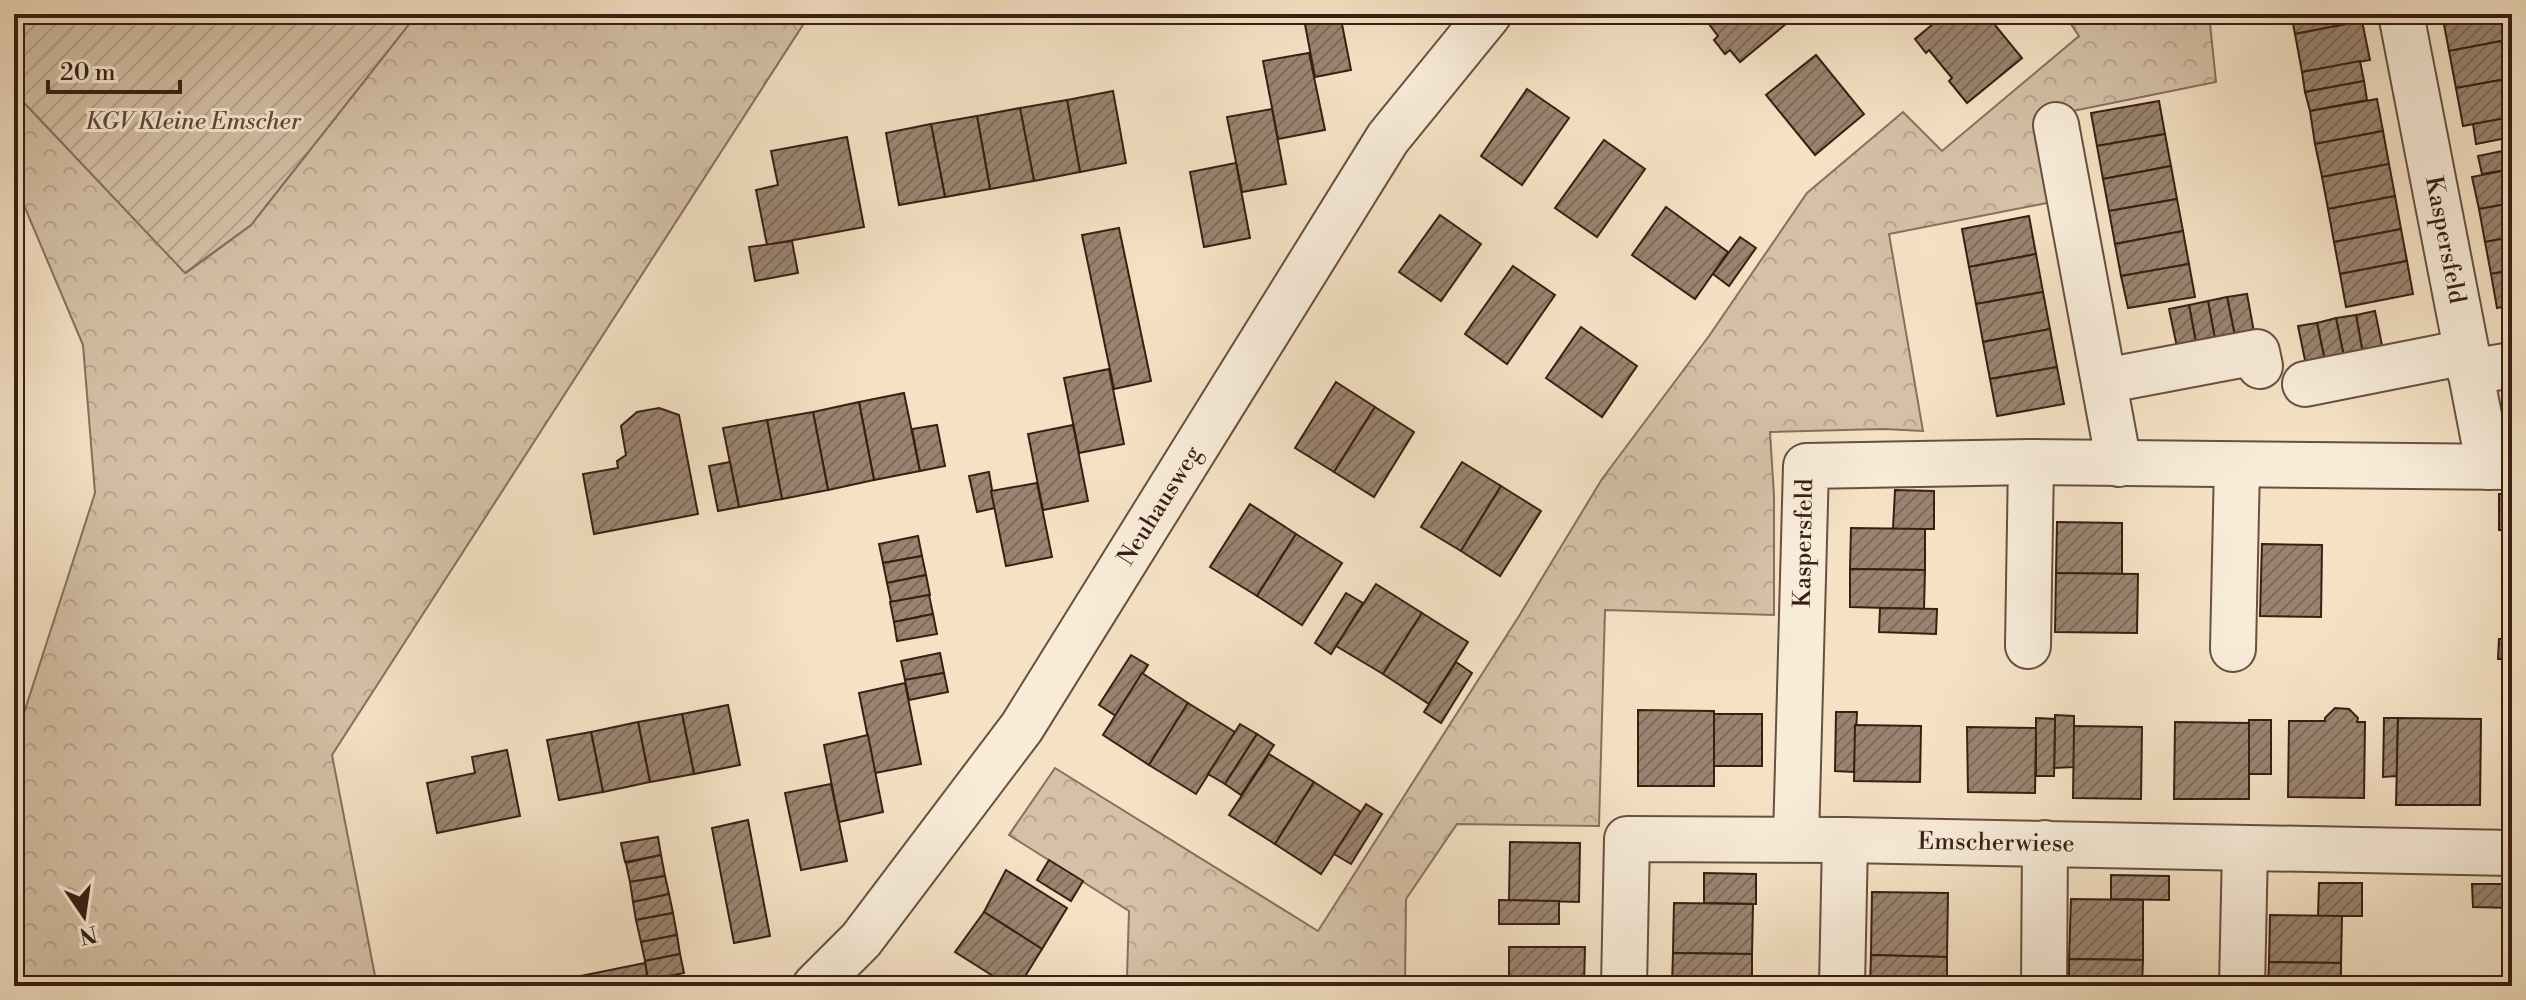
<svg xmlns="http://www.w3.org/2000/svg" width="2526" height="1000" font-family="'Libre Bodoni',serif">
  <style>
    .forest { fill: url(#forest-crowns); stroke: #86705e; stroke-width: 2 }
    .garden { fill: url(#garden-furrows); stroke: #86705e; stroke-width: 2 }
    .building { fill: url(#building-hatch); stroke: #381f14; stroke-width: 2 }
    .lines { fill: none; stroke-linecap: round; stroke-linejoin: round }
    .minor-casing { stroke: #675040; stroke-width: 48 }
    .minor { stroke: #f8ecd9; stroke-width: 44 }
    .labels { text-anchor: middle; dominant-baseline: central; stroke-width: 6; stroke-linejoin: round; paint-order: stroke }
    .park-label { font-size: 24px; font-style: italic; fill: #5f4839; stroke: #f8ecd9 }
    .street-label { font-size: 24px; fill: #381f14; stroke: #f8ecd9 }
  </style>
  <defs>
    <pattern id="forest-crowns" width="20" height="18" patternUnits="userSpaceOnUse" patternTransform="scale(2)"><rect width="20" height="18" fill="#d5c1a7"/><path d="M2 6a3 3 0 1 1 6 0M12 15a3 3 0 1 1 6 0" fill="none" stroke="#b8a58f"/></pattern>
    <pattern id="garden-furrows" width="10" height="10" patternUnits="userSpaceOnUse" patternTransform="scale(2)"><rect width="10" height="10" fill="#d5c1a7"/><path d="M-1 1l2-2M0 10L10 0M9 11l2-2" fill="none" stroke="#b8a58f"/></pattern>
    <pattern id="building-hatch" width="6" height="6" patternUnits="userSpaceOnUse" patternTransform="scale(2)"><rect width="6" height="6" fill="#9a8470"/><path d="M-1 1l2-2M0 6l6-6M5 7l2-2" fill="none" stroke="#7f6b5b"/></pattern>
  </defs>
  <rect width="100%" height="100%" fill="#f5e2c5"/>
  <filter id="stains"><feTurbulence type="fractalNoise" baseFrequency=".0025" numOctaves="4"/><feColorMatrix values="0 0 0 0 .2 0 0 0 0 .09 0 0 0 0 .02 0 0 0 .5 -.17"/></filter>
  <radialGradient id="worn" r=".72"><stop offset=".6" stop-color="#630" stop-opacity="0"/><stop offset="1" stop-color="#630" stop-opacity=".3"/></radialGradient>
  <!-- forest -->
  <g class="forest">
    <polygon points="417,14 810,14 332,755 377,986 14,986 14,744 95,493 83,345 23,203 14,200 14,92 186,273 251,225"/>
    <polygon points="2064,14 2209,14 2216,82 2038,118 2052,202 1889,234 1923,431 1883,429 1770,432 1774,496 1774,615 1605,610 1599,826 1457,824 1406,899 1405,986 1122,986 1127,977 1129,911 1009,835 1055,768 1318,931 1519,616 1602,479 1709,336 1807,193 1903,112 1942,151 2079,36"/>
  </g>
  <!-- garden -->
  <polygon class="garden" points="14,14 417,14 251,225 185,273 14,92"/>
  <!-- building -->
  <g class="building">
    <polygon points="1303,14 1340,14 1351,70 1315,77"/>
    <polygon points="1719,14 1798,14 1740,62 1730,50 1725,54 1714,40 1718,36 1708,23"/>
    <polygon points="1945,14 1986,14 2022,58 1967,103 1949,81 1952,78 1929,50 1926,53 1915,39"/>
    <polygon points="2291,14 2361,14 2362,21 2295,34"/>
    <polygon points="2442,14 2512,14 2512,39 2449,51"/>
    <polygon points="2362,21 2370,60 2302,72 2295,34"/>
    <polygon points="2512,39 2512,78 2456,88 2449,51"/>
    <polygon points="1309,53 1325,130 1278,139 1263,61"/>
    <polygon points="1816,55 1864,114 1815,155 1766,95"/>
    <polygon points="2360,61 2364,81 2305,92 2302,72"/>
    <polygon points="2512,78 2512,117 2463,126 2456,88"/>
    <polygon points="2364,81 2367,100 2310,111 2305,92"/>
    <polygon points="1527,89 1569,118 1522,185 1481,156"/>
    <polygon points="1113,91 1126,163 1080,172 1067,100"/>
    <polygon points="2377,99 2383,131 2315,144 2310,111"/>
    <polygon points="1067,100 1080,172 1034,181 1020,108"/>
    <polygon points="2159,101 2165,134 2097,146 2091,113"/>
    <polygon points="1020,108 1034,181 990,189 977,116"/>
    <polygon points="1272,109 1286,184 1242,192 1227,117"/>
    <polygon points="977,116 990,189 945,197 931,124"/>
    <polygon points="2512,117 2512,137 2476,144 2473,124"/>
    <polygon points="931,124 945,197 899,205 886,133"/>
    <polygon points="2383,131 2389,164 2322,177 2315,144"/>
    <polygon points="2165,134 2171,166 2103,179 2097,146"/>
    <polygon points="847,137 864,227 767,245 756,190 778,185 771,151"/>
    <polygon points="1604,140 1645,169 1597,237 1555,208"/>
    <polygon points="2512,149 2512,169 2482,174 2478,156"/>
    <polygon points="1236,163 1250,238 1204,247 1190,172"/>
    <polygon points="2389,164 2395,196 2328,209 2322,177"/>
    <polygon points="2171,166 2177,199 2109,211 2103,179"/>
    <polygon points="2512,169 2512,203 2479,209 2472,177"/>
    <polygon points="2395,196 2401,229 2334,242 2328,209"/>
    <polygon points="2177,199 2183,231 2115,244 2109,211"/>
    <polygon points="2512,203 2512,237 2485,242 2479,209"/>
    <polygon points="1666,207 1728,252 1695,299 1632,255"/>
    <polygon points="1440,215 1481,244 1441,301 1399,272"/>
    <polygon points="2029,216 2036,254 1969,267 1962,229"/>
    <polygon points="1119,228 1151,381 1114,389 1082,235"/>
    <polygon points="2401,229 2407,261 2340,274 2334,242"/>
    <polygon points="2183,231 2189,264 2121,276 2115,244"/>
    <polygon points="1740,237 1756,248 1729,286 1713,274"/>
    <polygon points="2512,237 2512,270 2491,274 2485,242"/>
    <polygon points="792,241 798,273 755,281 749,247"/>
    <polygon points="2036,254 2043,292 1976,304 1969,267"/>
    <polygon points="2407,261 2413,294 2346,307 2340,274"/>
    <polygon points="2189,264 2195,297 2128,308 2121,276"/>
    <polygon points="1513,266 1555,295 1507,364 1465,334"/>
    <polygon points="2512,270 2512,305 2497,308 2491,274"/>
    <polygon points="2043,292 2050,329 1983,342 1976,304"/>
    <polygon points="2247,294 2254,332 2235,336 2227,297"/>
    <polygon points="2227,297 2235,336 2215,339 2208,301"/>
    <polygon points="2208,301 2215,339 2196,343 2189,305"/>
    <polygon points="2189,305 2196,343 2177,347 2169,309"/>
    <polygon points="2375,311 2383,350 2363,354 2356,315"/>
    <polygon points="2356,315 2363,354 2344,357 2336,318"/>
    <polygon points="2336,318 2344,357 2325,361 2317,323"/>
    <polygon points="2317,323 2325,361 2306,365 2298,326"/>
    <polygon points="1581,327 1637,366 1602,417 1546,378"/>
    <polygon points="2050,329 2057,367 1990,379 1983,342"/>
    <polygon points="2057,367 2064,404 1997,416 1990,379"/>
    <polygon points="1109,369 1124,444 1079,453 1064,378"/>
    <polygon points="1336,382 1375,407 1334,472 1295,448"/>
    <polygon points="904,393 920,471 874,480 859,402"/>
    <polygon points="859,402 874,480 828,490 813,412"/>
    <polygon points="1375,407 1414,432 1374,497 1334,472"/>
    <polygon points="659,408 679,415 698,514 594,534 583,474 618,468 617,461 626,455 621,426 637,412"/>
    <polygon points="813,412 828,490 782,499 767,420"/>
    <polygon points="767,420 782,499 739,507 723,428"/>
    <polygon points="937,425 945,466 920,471 912,429"/>
    <polygon points="1073,425 1088,501 1043,510 1028,434"/>
    <polygon points="730,462 739,507 718,511 709,466"/>
    <polygon points="1462,462 1501,486 1461,551 1421,527"/>
    <polygon points="989,472 995,508 977,512 969,476"/>
    <polygon points="1037,483 1052,557 1006,566 991,491"/>
    <polygon points="1501,486 1541,511 1500,576 1461,551"/>
    <polygon points="1895,490 1934,491 1934,529 1893,529"/>
    <rect x="2499" y="494" width="13" height="36"/>
    <polygon points="1250,504 1296,534 1257,596 1210,567"/>
    <polygon points="2057,522 2122,523 2122,574 2056,573"/>
    <polygon points="1851,528 1925,529 1925,570 1850,569"/>
    <polygon points="1296,534 1342,563 1302,625 1257,596"/>
    <polygon points="918,536 922,556 883,563 879,544"/>
    <polygon points="2262,544 2322,545 2321,617 2260,616"/>
    <polygon points="922,556 926,575 887,583 883,563"/>
    <polygon points="1850,569 1925,570 1924,609 1850,607"/>
    <polygon points="2056,573 2138,574 2137,633 2055,632"/>
    <polygon points="926,575 930,595 891,602 887,583"/>
    <polygon points="1376,584 1422,613 1383,674 1336,646"/>
    <polygon points="1346,593 1363,603 1331,654 1315,643"/>
    <polygon points="929,595 933,614 894,622 890,602"/>
    <polygon points="1880,608 1937,609 1936,634 1879,632"/>
    <polygon points="1422,613 1468,642 1429,704 1383,674"/>
    <polygon points="933,614 937,634 897,641 894,622"/>
    <polygon points="2499,639 2512,639 2512,659 2498,659"/>
    <polygon points="940,653 944,673 905,680 901,661"/>
    <polygon points="1131,655 1148,665 1116,716 1099,705"/>
    <polygon points="1456,662 1472,673 1441,723 1424,712"/>
    <polygon points="944,673 948,692 909,700 905,680"/>
    <polygon points="1142,673 1188,703 1149,765 1103,735"/>
    <polygon points="905,683 921,764 875,773 859,693"/>
    <polygon points="1188,703 1235,732 1196,794 1149,765"/>
    <polygon points="728,705 740,765 694,774 682,714"/>
    <polygon points="2335,708 2349,709 2358,718 2357,722 2365,722 2364,798 2288,797 2289,721 2325,721 2325,718"/>
    <polygon points="1638,710 1714,711 1714,786 1638,786"/>
    <polygon points="1836,712 1857,712 1854,772 1835,771"/>
    <polygon points="682,714 694,774 650,782 638,722"/>
    <rect x="1714" y="714" width="48" height="52"/>
    <polygon points="2055,715 2074,716 2074,767 2054,768"/>
    <polygon points="2036,718 2055,719 2054,776 2036,776"/>
    <polygon points="2384,718 2398,718 2397,776 2383,777"/>
    <polygon points="2398,718 2481,719 2480,805 2396,805"/>
    <rect x="2249" y="720" width="22" height="54"/>
    <polygon points="638,722 650,782 603,792 591,732"/>
    <polygon points="2175,722 2249,723 2249,799 2174,799"/>
    <polygon points="1240,724 1257,734 1225,784 1208,774"/>
    <polygon points="1855,725 1921,726 1920,782 1854,781"/>
    <polygon points="2074,726 2142,727 2141,799 2073,798"/>
    <polygon points="1967,727 2036,728 2035,793 1968,792"/>
    <polygon points="591,732 603,792 559,800 547,740"/>
    <polygon points="1257,734 1274,745 1241,795 1225,784"/>
    <polygon points="868,735 883,812 839,822 824,745"/>
    <polygon points="507,750 520,816 437,833 427,783 475,773 472,757"/>
    <polygon points="1269,754 1314,782 1275,844 1229,815"/>
    <polygon points="1314,782 1361,812 1321,874 1275,844"/>
    <polygon points="831,784 847,861 801,870 785,793"/>
    <polygon points="1366,804 1382,814 1351,864 1334,854"/>
    <polygon points="748,820 770,936 734,943 712,828"/>
    <polygon points="658,837 661,855 625,862 621,843"/>
    <polygon points="1510,842 1580,843 1579,902 1509,900"/>
    <polygon points="661,855 665,876 630,882 626,863"/>
    <polygon points="1049,860 1083,881 1071,901 1037,880"/>
    <polygon points="1006,870 1067,908 1042,949 984,912"/>
    <polygon points="1704,873 1756,874 1756,904 1704,903"/>
    <polygon points="2111,875 2169,876 2169,900 2111,899"/>
    <polygon points="665,876 669,894 633,902 630,882"/>
    <polygon points="2319,883 2362,883 2362,916 2318,916"/>
    <polygon points="2472,884 2512,884 2512,908 2473,907"/>
    <polygon points="1872,892 1948,893 1947,957 1871,955"/>
    <polygon points="669,894 673,913 636,920 633,902"/>
    <polygon points="2071,899 2143,900 2143,960 2069,959"/>
    <polygon points="1499,900 1559,901 1559,924 1499,924"/>
    <polygon points="1674,903 1753,904 1752,954 1673,953"/>
    <polygon points="984,912 1042,949 1019,986 1009,986 955,952"/>
    <polygon points="673,913 677,935 641,942 636,920"/>
    <polygon points="2270,915 2342,916 2341,963 2269,962"/>
    <polygon points="677,935 680,954 645,961 641,942"/>
    <polygon points="1509,947 1585,947 1584,986 1509,986"/>
    <polygon points="1673,953 1752,954 1752,986 1672,986"/>
    <polygon points="680,954 684,973 648,980 645,961"/>
    <polygon points="1871,955 1947,957 1947,986 1870,986"/>
    <polygon points="2069,959 2143,960 2142,986 2069,986"/>
    <polygon points="2269,962 2341,963 2341,986 2268,986"/>
    <polygon points="645,963 649,986 531,986"/>
  </g>
  <g class="lines">
    <defs>
      <g id="minor">
        <polyline points="2401,14 2489,467"/>
        <polyline points="2056,125 2119,464"/>
        <polyline points="2470,372 2512,365"/>
        <polyline points="2104,381 2257,352 2260,366"/>
        <polyline points="2305,384 2466,352"/>
        <polyline points="2028,646 2031,462"/>
        <polyline points="2233,649 2237,466"/>
        <polyline points="1796,839 1806,466 2031,462 2512,467"/>
        <polyline points="815,986 861,940 1022,727 1388,138 1489,14"/>
        <polyline points="1624,986 1627,839 1845,840 2512,853"/>
        <polyline points="1842,986 1845,840"/>
        <polyline points="2044,986 2045,843"/>
        <polyline points="2242,986 2245,848"/>
      </g>
    </defs>
    <!-- minor casing -->
    <use href="#minor" class="minor-casing"/>
    <!-- minor -->
    <use href="#minor" class="minor"/>
  </g>
  <g class="labels">
    <!-- park labels -->
    <g class="park-label">
      <text x="193" y="122">KGV Kleine Emscher</text>
    </g>
    <!-- street labels -->
    <g class="street-label">
      <text transform="translate(2445 240) rotate(79)">Kaspersfeld</text>
      <text transform="translate(1160 506) rotate(-58)">Neuhausweg</text>
      <text transform="translate(1804 543) rotate(-89)">Kaspersfeld</text>
      <text transform="translate(1996 843) rotate(1)">Emscherwiese</text>
    </g>
  </g>
  <!-- margin -->
  <rect width="2526" height="1000" fill="none" stroke="#f5e2c5" stroke-width="48"/>
  <rect x="16" y="16" width="2494" height="968" fill="none" stroke="#381f14" stroke-width="4"/>
  <rect x="24" y="24" width="2478" height="952" fill="none" stroke="#381f14" stroke-width="2"/>
  <!-- north arrow -->
  <g transform="translate(84 916) rotate(167)" stroke="#f8ecd9" stroke-width="6" paint-order="stroke">
  <path d="M0-6L14 30L0 20L-14 30Z" fill="#381f14"/>
  <text y="-12" font-size="22" font-weight="bold" text-anchor="middle" fill="#381f14">N</text>
  </g>
  <!-- scale -->
  <path d="M48 80v12h132v-12" fill="none" stroke="#381f14" stroke-width="4"/>
  <text x="60" y="80" font-size="24" fill="#381f14" stroke="#f8ecd9" stroke-width="6" paint-order="stroke">20 m</text>
  <rect width="100%" height="100%" filter="url(#stains)"/>
  <rect width="100%" height="100%" fill="url(#worn)"/>
</svg>
